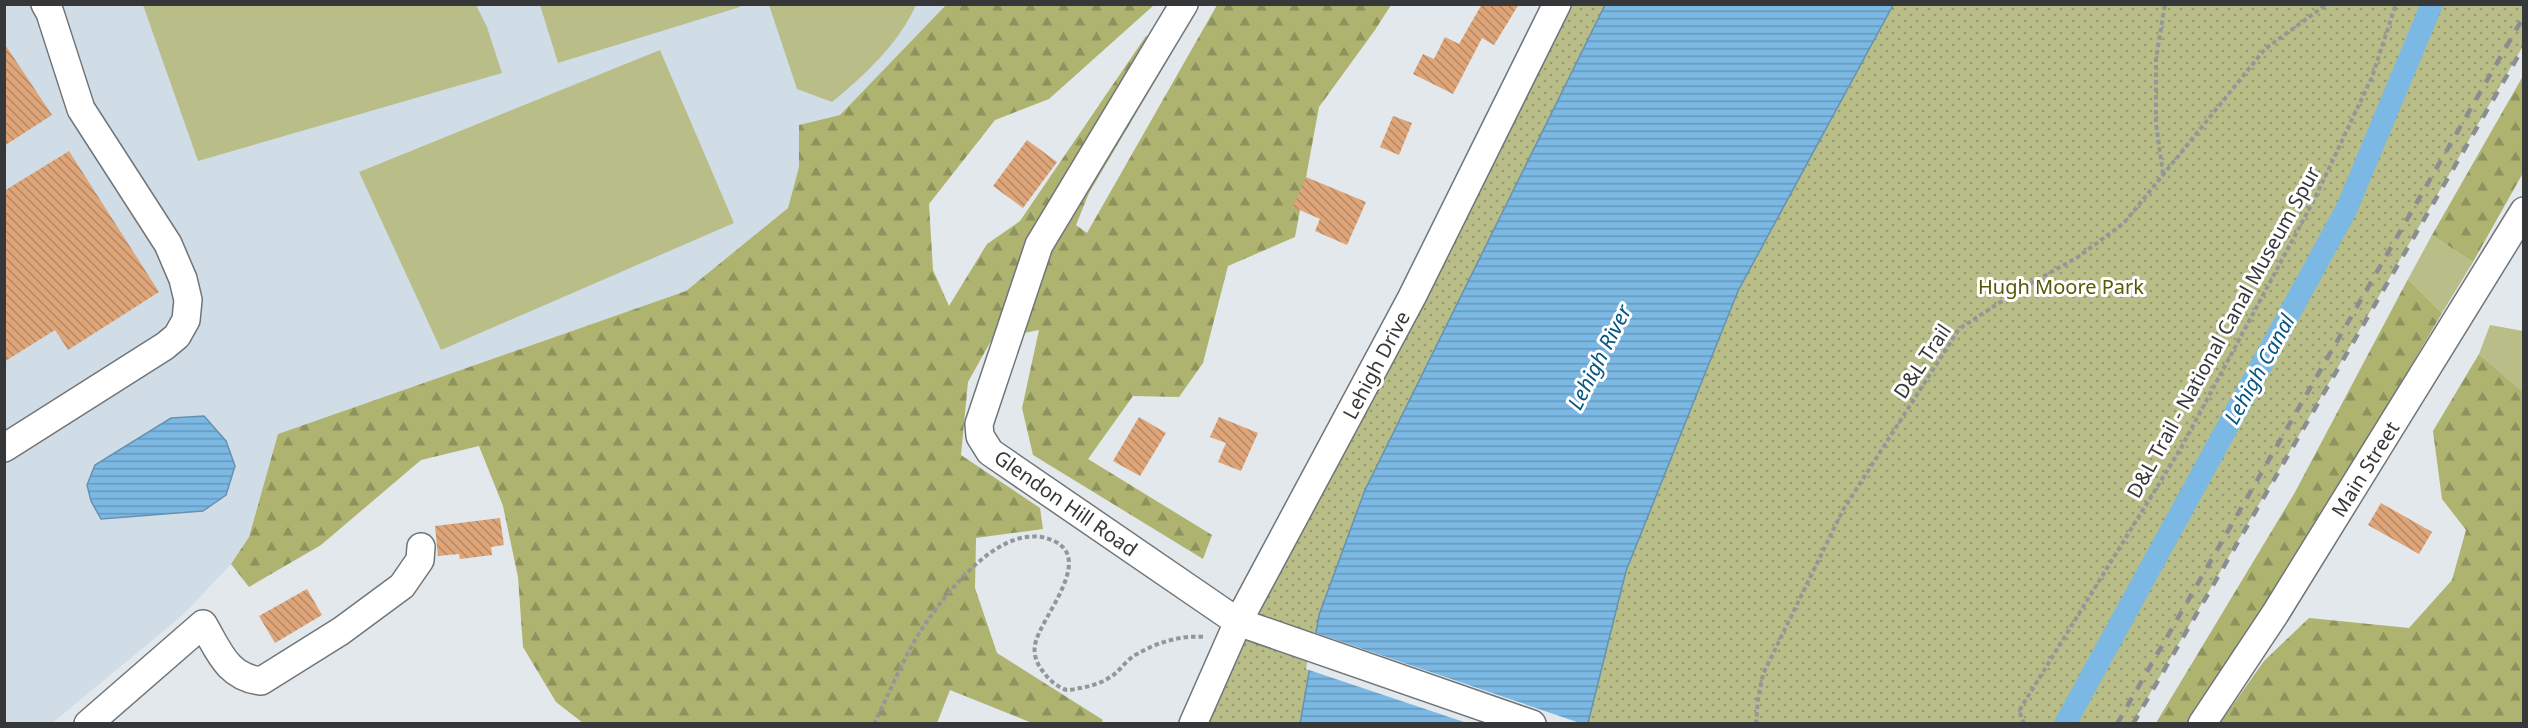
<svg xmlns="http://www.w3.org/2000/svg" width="2528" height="728" font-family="'Noto Sans',sans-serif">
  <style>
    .built { fill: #d1dde6 }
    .green { fill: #b9be88 }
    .forest { fill: url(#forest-firs) }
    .park { fill: url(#park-dots) }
    .water { fill: url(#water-rules); stroke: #6692b1; stroke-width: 1.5 }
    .pier { fill: #e2e8ec }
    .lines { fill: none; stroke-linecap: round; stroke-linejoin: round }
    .canal { stroke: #7bb9e4; stroke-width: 22 }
    .building { fill: url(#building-back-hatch) }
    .minor-casing { stroke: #707579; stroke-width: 30 }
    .path { stroke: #93979a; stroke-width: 4; stroke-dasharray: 4.5 3; stroke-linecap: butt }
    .minor { stroke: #fff; stroke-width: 27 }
    .rail { stroke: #8a8e91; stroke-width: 4.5; stroke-dasharray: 10 10; stroke-linecap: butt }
    .labels { text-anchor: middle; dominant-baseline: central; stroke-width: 6; stroke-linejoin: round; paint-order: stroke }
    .park-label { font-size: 20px; fill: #555805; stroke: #fff }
    .street-label { font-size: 20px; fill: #353739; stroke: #fff }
    .water-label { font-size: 21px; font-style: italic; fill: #06567f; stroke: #fff }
  </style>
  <defs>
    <pattern id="forest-firs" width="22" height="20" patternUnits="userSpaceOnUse" patternTransform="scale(1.5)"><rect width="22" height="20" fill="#aeb36f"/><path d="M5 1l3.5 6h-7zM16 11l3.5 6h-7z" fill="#8e925c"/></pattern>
    <pattern id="park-dots" width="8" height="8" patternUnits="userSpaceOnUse" patternTransform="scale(1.5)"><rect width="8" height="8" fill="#b9be88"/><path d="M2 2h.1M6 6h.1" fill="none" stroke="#979b70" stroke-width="1.8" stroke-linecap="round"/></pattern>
    <pattern id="water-rules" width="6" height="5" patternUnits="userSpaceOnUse" patternTransform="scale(1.5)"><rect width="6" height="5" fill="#7bb9e4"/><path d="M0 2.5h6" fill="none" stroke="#6697ba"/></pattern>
    <pattern id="building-back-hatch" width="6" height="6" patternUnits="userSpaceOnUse" patternTransform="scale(1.5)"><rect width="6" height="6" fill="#dea579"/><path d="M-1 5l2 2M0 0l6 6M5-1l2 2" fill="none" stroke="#b58764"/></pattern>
  </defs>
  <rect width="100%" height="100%" fill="#e2e8ec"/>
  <!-- built -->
  <polygon class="built" points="4,5 946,5 840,115 799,125 799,167 788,208 686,291 278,434 249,537 231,564 184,614 51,724 5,723"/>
  <!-- green -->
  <g class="green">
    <polygon points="143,5 476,5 487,27 502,73 198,161"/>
    <polygon points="739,5 740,7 558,63 540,5"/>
    <path d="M769,5V4L916,5C899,43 865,75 832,102L797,89Z"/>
    <polygon points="660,50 734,223 441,350 359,172"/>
    <polygon points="2432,235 2473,262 2442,313 2408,279"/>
    <polygon points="2490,325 2523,331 2523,392 2479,354"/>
  </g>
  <!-- forest -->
  <g class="forest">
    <polygon points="946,5 1154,5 1049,99 995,120 929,204 933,270 949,306 987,244 1020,221 1146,36 1173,51 1089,193 1076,225 1087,233 1217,5 1391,5 1375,30 1319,107 1295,237 1228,266 1203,363 1179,397 1133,396 1088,459 1212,535 1203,559 1033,455 1022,408 1039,330 992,339 968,382 961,455 1040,508 1043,529 976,538 975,588 997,653 1103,720 1101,723 1032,723 950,690 937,723 583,723 556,702 523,647 518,577 503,506 479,446 421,460 321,545 249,587 231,564 249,537 278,434 686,291 788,208 799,167 799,125 840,115"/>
    <polygon points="2523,76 2523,173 2473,262 2432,235"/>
    <polygon points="2408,279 2442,313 2326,511 2190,723 2156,723 2294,494"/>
    <polygon points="2479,354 2523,392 2523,723 2220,723 2264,661 2309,618 2409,628 2452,580 2466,530 2442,499 2433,431"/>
  </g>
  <!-- park -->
  <g class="park">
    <polygon points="1557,5 1605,5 1365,490 1319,615 1300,723 1193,724"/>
    <polygon points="1893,5 2523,5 2523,46 2133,723 1588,724 1626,571 1738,291"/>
  </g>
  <!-- water -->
  <g class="water">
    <polygon points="1605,5 1893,5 1738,291 1626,571 1588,723 1300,724 1319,615 1365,490"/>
    <polygon points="204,416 226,441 235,466 226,495 203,511 101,519 91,501 87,485 95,465 171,418"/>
  </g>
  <!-- pier -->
  <polygon class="pier" points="1313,632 1580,723 1467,723 1306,669"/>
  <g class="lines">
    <!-- canal -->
    <polyline class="canal" points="2065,724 2346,210 2432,4"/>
  </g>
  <!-- building -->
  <g class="building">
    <polygon points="1482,4 1519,4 1494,45 1482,38 1453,94 1413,74 1423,54 1434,59 1445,37 1459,44"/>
    <polygon points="4,43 52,115 4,146"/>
    <polygon points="1393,116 1412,123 1399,155 1380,147"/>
    <polygon points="1027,140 1057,162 1023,208 993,186"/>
    <polygon points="69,151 159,292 68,350 55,330 4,362 4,191"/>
    <polygon points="1306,177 1366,202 1347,245 1315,231 1320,219 1293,207"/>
    <polygon points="1139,417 1166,433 1140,476 1113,461"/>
    <polygon points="1219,417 1258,433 1241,471 1218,462 1226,443 1210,437"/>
    <polygon points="2381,503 2432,532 2419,554 2368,525"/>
    <polygon points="500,518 504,545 491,547 492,555 460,559 459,554 438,556 435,526"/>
    <polygon points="307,589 322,615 275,643 259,616"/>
  </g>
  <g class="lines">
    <defs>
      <g id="minor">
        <polyline points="1184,4 1039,245 979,424 980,436 990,452 1238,622 1532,724"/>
        <polyline points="4,448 165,346 177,336 186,320 188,300 183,279 168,244 81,109 50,13 45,4"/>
        <path d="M88,724L203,624C219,651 227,677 261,681L341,631L402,586L420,560L421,547"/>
        <polyline points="1193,724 1238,622 1412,297 1557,4"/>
        <polyline points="2202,724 2275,614 2524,211"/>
      </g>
    </defs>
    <!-- minor casing -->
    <use href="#minor" class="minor-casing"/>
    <!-- path -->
    <g class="path">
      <polyline points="2163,174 2156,124 2156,59 2165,4"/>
      <path d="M874,724C890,692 906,651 926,623C950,588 1005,518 1054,541C1095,560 1039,619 1035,645C1033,656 1038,666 1045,674C1049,680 1059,688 1067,690C1070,690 1076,689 1080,688C1093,686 1107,681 1117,672C1123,666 1129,658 1137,654C1158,642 1181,635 1206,637"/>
      <polyline points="1756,724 1758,699 1763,674 1843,510 1959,329 2019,290 2078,257 2124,223 2265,49 2327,4"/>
      <polyline points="2024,724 2019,711 2181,448 2314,200 2372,77 2396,4"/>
    </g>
    <!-- minor -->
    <use href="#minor" class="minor"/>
    <!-- rail -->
    <g class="rail">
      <polyline points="2117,724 2524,16"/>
      <polyline points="2133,724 2524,46"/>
    </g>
  </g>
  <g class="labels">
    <!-- park labels -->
    <g class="park-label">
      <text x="2061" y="286">Hugh Moore Park</text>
    </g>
    <!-- street labels -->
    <g class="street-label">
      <text transform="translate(2223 332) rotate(-61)">D&amp;L Trail - National Canal Museum Spur</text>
      <text transform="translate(1922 361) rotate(-56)">D&amp;L Trail</text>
      <text transform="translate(1376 365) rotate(-62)">Lehigh Drive</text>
      <text transform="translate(2365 469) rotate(-58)">Main Street</text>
      <text transform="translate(1066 503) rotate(35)">Glendon Hill Road</text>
    </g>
    <!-- water labels -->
    <g class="water-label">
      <text transform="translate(1599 357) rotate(-63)">Lehigh River</text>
      <text transform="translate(2259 369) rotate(-61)">Lehigh Canal</text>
    </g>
  </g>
  <!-- border -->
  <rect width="2528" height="728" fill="none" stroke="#353739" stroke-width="12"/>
</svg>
